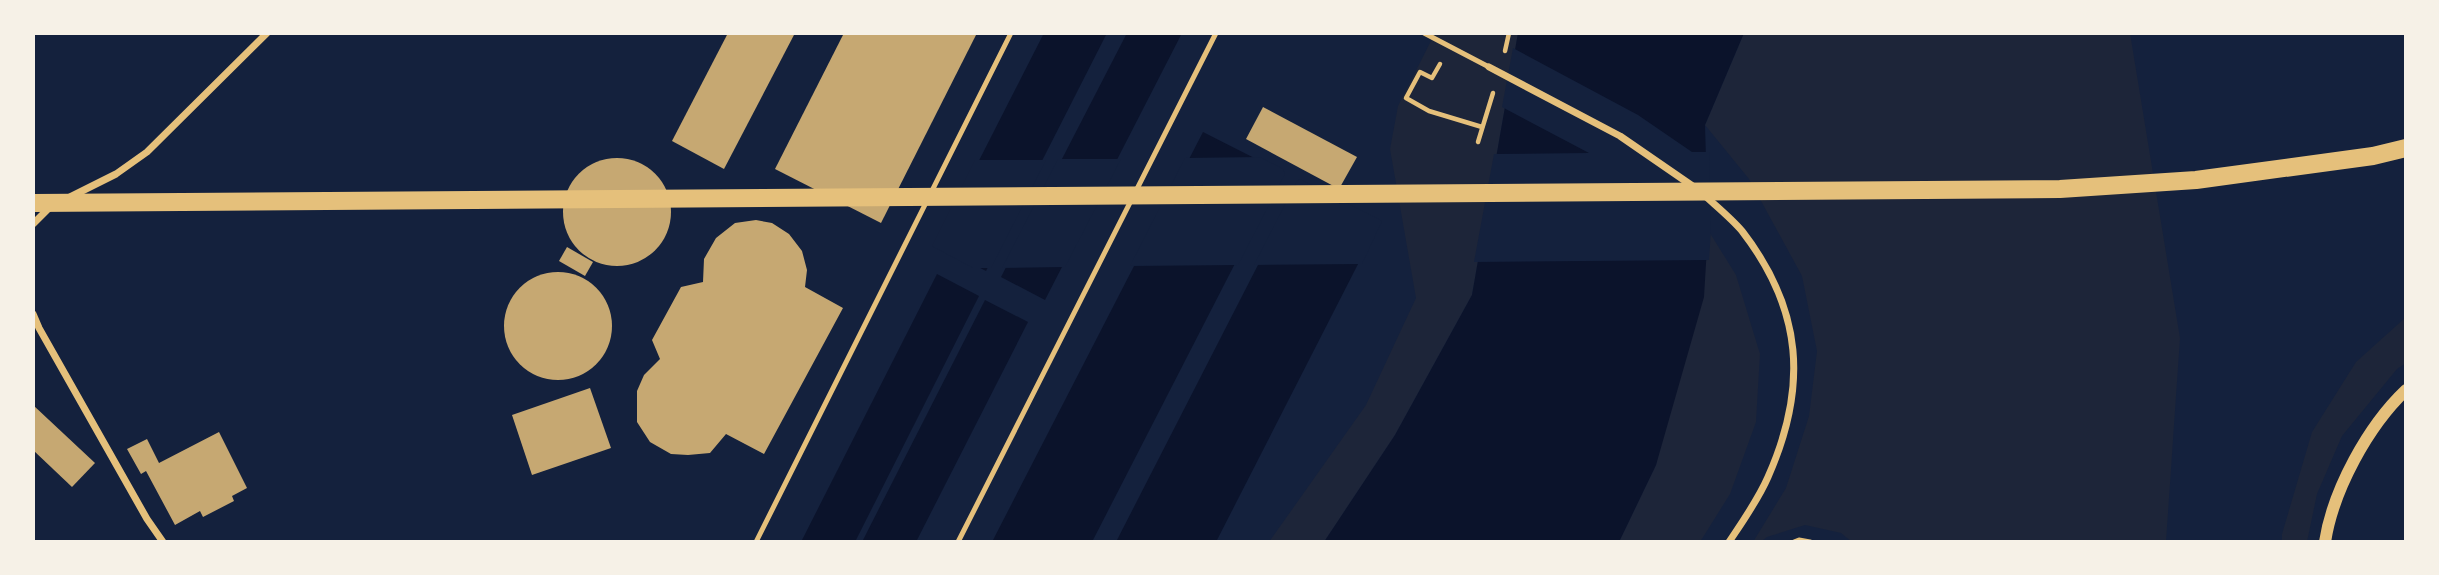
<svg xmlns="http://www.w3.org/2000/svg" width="2439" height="575" font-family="Arial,sans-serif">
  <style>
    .green { fill: #1d2539 }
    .water { fill: #0b132b }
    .pier { fill: #14213d }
    .building { fill: #c6a872 }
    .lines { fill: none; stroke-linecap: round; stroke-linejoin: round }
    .path { stroke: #e5c07b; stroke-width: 4.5 }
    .service { stroke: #e5c07b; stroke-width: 5 }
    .minor { stroke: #e5c07b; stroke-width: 7 }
    .tertiary { stroke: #e5c07b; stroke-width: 12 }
    .primary { stroke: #e5c07b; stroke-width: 18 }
  </style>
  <rect width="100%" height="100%" fill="#14213d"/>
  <!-- green -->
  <g class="green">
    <polygon points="1435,33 1518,33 1472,295 1395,435 1324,542 1269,542 1366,405 1416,298 1390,149 1398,106"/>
    <polygon points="1744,33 2130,33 2180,338 2166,542 1852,542 1841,533 1805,525 1767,537 1761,542 1753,542 1786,488 1809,416 1817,351 1802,276 1749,179 1705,125"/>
    <polygon points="1708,230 1736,275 1760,354 1756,422 1730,494 1700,542 1619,542 1656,465"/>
    <polygon points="2406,317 2406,363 2397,369 2342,436 2317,494 2307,542 2282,542 2282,534 2312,432 2356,362"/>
  </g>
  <!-- water -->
  <g class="water">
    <polygon points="1044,33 1107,33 986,271 936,245"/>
    <polygon points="1127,33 1182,33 1045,300 1001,277"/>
    <polygon points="1518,33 1744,33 1705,125 1708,230 1704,297 1656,465 1619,542 1324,542 1395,435 1472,295"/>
    <polygon points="1203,132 1282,172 1092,542 992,542"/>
    <polygon points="1300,183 1379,223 1216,542 1116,542"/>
    <polygon points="937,274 979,296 855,542 801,542"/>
    <polygon points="985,300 1028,322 916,542 862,542"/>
  </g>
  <!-- pier -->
  <g class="pier">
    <polygon points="1513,48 1638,115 1692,152 1709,152 1711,230 1709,260 1474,262 1494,154 1589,153 1502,107"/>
    <polygon points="1260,157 1283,169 1285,174 1238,265 1130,266 1185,158"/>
    <polygon points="1058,159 1121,159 1065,267 1002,268"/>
    <polygon points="975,160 1046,160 991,268 973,268 932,246"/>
    <polygon points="1300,179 1382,221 1362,264 1254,265 1297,181"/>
  </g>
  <!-- building -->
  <g class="building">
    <polygon points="728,33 795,33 724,169 672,141"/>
    <polygon points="844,33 977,33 881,223 775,169"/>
    <polygon points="1263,107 1357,157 1339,189 1246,139"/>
    <circle cx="617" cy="212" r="54"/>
    <polygon points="756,220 772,223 789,234 802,251 807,270 805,287 843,308 764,454 726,434 710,453 688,455 671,454 650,442 637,422 637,391 644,375 660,359 652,340 681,287 703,282 704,259 716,238 735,223"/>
    <polygon points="567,247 593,262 585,276 559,261"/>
    <circle cx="558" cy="326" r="54"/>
    <polygon points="590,388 611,448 532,475 512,415"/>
    <polygon points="33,405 95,463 72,487 33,450"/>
    <polygon points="219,432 247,488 232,496 234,501 203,517 200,511 175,525 146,471 141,474 127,449 147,439 159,463"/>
  </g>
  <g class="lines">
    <!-- path -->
    <g class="path">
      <polyline points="1505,51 1509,33"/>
      <polyline points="1440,64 1432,78 1420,72 1406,98 1429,111 1482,127"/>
      <polyline points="1478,142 1493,93"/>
    </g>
    <!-- service -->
    <g class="service">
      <polyline points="1424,33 1489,67"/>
      <polyline points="756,542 1011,33"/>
      <polyline points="958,542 1216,33"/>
      <polyline points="1794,542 1799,540 1810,542"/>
    </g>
    <!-- minor -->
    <g class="minor">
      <polyline points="1489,67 1620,136 1694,187"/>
      <path d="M1703,194C1716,206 1731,218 1742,231C1803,310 1808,387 1768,477C1758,500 1743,521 1729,542"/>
      <polyline points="70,197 116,174 147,152 267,33"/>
      <polyline points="33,224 50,207"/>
      <polyline points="33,314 39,328 147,519 163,542"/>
    </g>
    <!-- tertiary -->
    <path class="tertiary" d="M2325,542C2333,490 2368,426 2406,390"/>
    <!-- primary -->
    <polyline class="primary" points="33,203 2060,189 2196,180 2373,156 2406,148"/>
  </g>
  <!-- border -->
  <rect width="2439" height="575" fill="none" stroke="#f6f1e7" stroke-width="70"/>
</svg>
